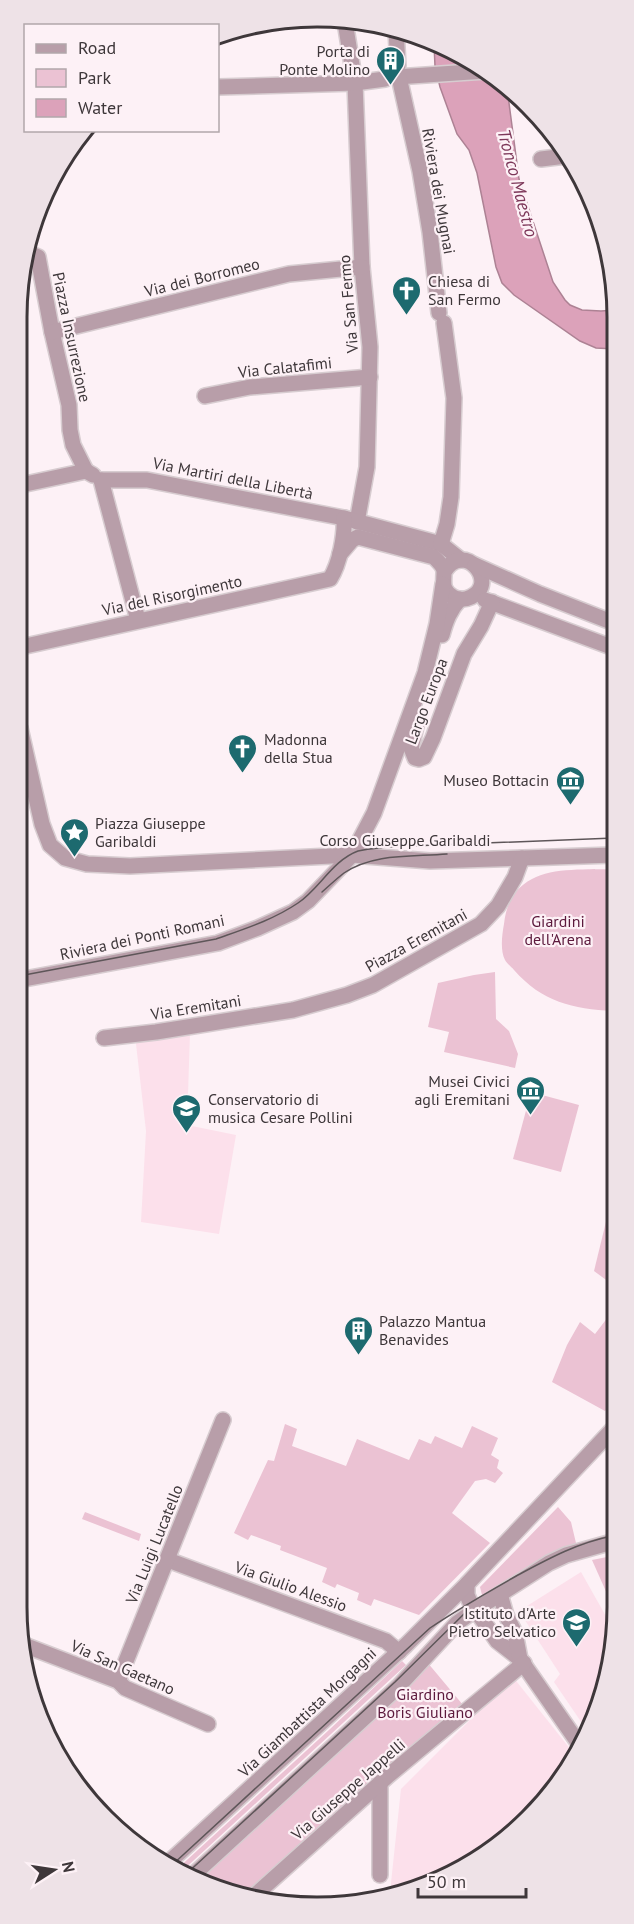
<svg xmlns="http://www.w3.org/2000/svg" width="634" height="1924" font-family="'PT Sans',sans-serif">
  <style>
    .built { fill: #fce0eb }
    .green { fill: #ebc2d3 }
    .water { fill: #dca2ba; stroke: #ad8294; stroke-width: 1.5 }
    .lines { fill: none; stroke-linecap: round; stroke-linejoin: round }
    .minor-casing { stroke: #d7ccd0; stroke-width: 18 }
    .minor { stroke: #b89ea9; stroke-width: 15 }
    .tram { stroke: #5e5659; stroke-width: 1.5 }
    .labels { text-anchor: middle; dominant-baseline: central; stroke-width: 4.5; stroke-linejoin: round; paint-order: stroke }
    .poi-label { font-size: 16px; fill: #3e373a; stroke: #fdf1f6; text-anchor: start }
    .street-label { font-size: 16px; fill: #3e373a; stroke: #fdf1f6 }
    .park-label { font-size: 16px; fill: #5c193c; stroke: #fdf1f6 }
    .water-label { font-size: 18px; font-style: italic; fill: #7d3759; stroke: #fdf1f6 }
    .rim { fill: none; stroke: #3e373a; stroke-width: 3 }
  </style>
  <rect width="100%" height="100%" fill="#fdf1f6"/>
  <!-- built -->
  <g class="built">
    <polygon points="190,1033 187,1125 236,1135 219,1234 141,1222 146,1131 136,1044 137,1042"/>
    <polygon points="581,1572 612,1627 612,1666 586,1729 554,1682 560,1674 519,1611"/>
    <polygon points="513,1677 575,1755 567,1774 484,1857 391,1898 391,1883 401,1789"/>
  </g>
  <!-- green -->
  <g class="green">
    <path d="M614,869L613,1011C573,1009 542,1002 514,970C512,967 507,964 505,960C500,950 502,935 504,924C506,905 513,889 532,879C553,867 589,870 614,869Z"/>
    <polygon points="495,972 496,1019 509,1031 518,1054 515,1068 444,1052 449,1032 428,1027 438,983 474,975"/>
    <polygon points="531,1092 579,1105 561,1172 513,1159"/>
    <polygon points="613,1193 613,1285 594,1271"/>
    <polygon points="608,1317 612,1321 612,1403 605,1411 552,1382 567,1345 580,1322 595,1334"/>
    <polygon points="285,1424 297,1429 292,1446 346,1466 357,1439 409,1460 419,1439 431,1444 435,1436 462,1448 472,1426 498,1438 491,1455 499,1460 497,1468 503,1473 495,1483 486,1479 475,1481 452,1513 490,1543 419,1615 374,1599 371,1606 357,1600 359,1593 337,1584 335,1588 322,1582 327,1568 280,1550 281,1546 251,1535 248,1540 234,1533 268,1460 274,1461"/>
    <polygon points="558,1507 571,1522 576,1543 548,1556 486,1595 482,1595 480,1587"/>
    <polygon points="85,1512 141,1534 139,1541 82,1519"/>
    <polygon points="612,1556 612,1605 592,1560"/>
    <polygon points="402,1661 406,1665 180,1873 176,1870 330,1729"/>
    <polygon points="427,1662 463,1705 248,1896 197,1880 314,1775"/>
  </g>
  <!-- water -->
  <polygon class="water" points="434,44 467,57 507,88 519,179 553,282 565,300 570,305 582,310 601,311 615,310 615,349 596,348 580,341 514,295 502,283 496,267 477,173 469,150 457,134 440,87 435,66"/>
  <g class="lines">
    <defs>
      <g id="minor">
        <polyline points="345,22 355,83 362,267 370,347 367,467 357,522"/>
        <polyline points="396,30 398,66"/>
        <polyline points="396,77 486,71"/>
        <polyline points="399,77 420,171 430,232 439,313"/>
        <polyline points="218,87 355,83 385,79"/>
        <polyline points="541,159 566,156"/>
        <polyline points="24,254 31,254 38,257 52,332 69,405 70,430 73,445 86,471"/>
        <polyline points="52,332 289,274 362,267"/>
        <polyline points="205,396 250,387 370,377"/>
        <polyline points="101,480 147,480 344,518 441,544 461,560"/>
        <polyline points="101,480 138,620"/>
        <polyline points="21,485 86,471 93,475"/>
        <polyline points="441,544 447,524 451,497 454,398 444,323"/>
        <path d="M340,554L352,540L358,537L434,557C438,561 444,567 444,572C444,582 441,590 453,597C458,600 465,600 471,597C500,583 464,539 444,572"/>
        <polyline points="475,565 540,594 614,623"/>
        <polyline points="485,600 614,648"/>
        <path d="M442,635C446,620 450,610 460,599"/>
        <path d="M21,647L330,579C340,563 345,535 344,518"/>
        <polyline points="417,722 411,748 415,758 419,759 424,757 433,738 464,654 481,626 492,602"/>
        <polyline points="20,728 42,824 50,845 65,858 87,864 130,866 352,855 430,861 614,855"/>
        <polyline points="19,980 218,943 258,928 293,912 308,901 352,855 374,813 425,673 437,624 443,584"/>
        <polyline points="104,1038 156,1032 293,1010 347,995 373,985 481,924 498,906 515,877 522,858"/>
        <polyline points="168,1560 386,1641 399,1652"/>
        <polyline points="467,1584 467,1595 470,1602 497,1641 520,1659 579,1744"/>
        <polyline points="500,1594 506,1615 515,1633 520,1659"/>
        <polyline points="24,1645 118,1681 125,1688 208,1724"/>
        <polyline points="118,1681 223,1420"/>
        <polyline points="167,1864 406,1645 467,1584 612,1430"/>
        <polyline points="380,1875 380,1783"/>
        <polyline points="190,1878 398,1687 457,1623 475,1610 549,1563 566,1555 612,1542"/>
        <polyline points="253,1897 389,1775 524,1663"/>
      </g>
    </defs>
    <!-- minor casing -->
    <use href="#minor" class="minor-casing"/>
    <!-- minor -->
    <use href="#minor" class="minor"/>
    <!-- tram -->
    <g class="tram">
      <path d="M322,892C329,886 336,879 344,873C374,853 412,857 447,854"/>
      <path d="M19,976L216,939C244,929 273,920 298,903C319,889 333,860 358,851C366,849 377,848 386,847L614,838"/>
      <path d="M171,1866L430,1628C458,1609 488,1592 518,1575C548,1559 577,1543 612,1536"/>
      <polyline points="184,1876 395,1682 468,1610"/>
    </g>
  </g>
  <!-- icons -->
  <defs>
    <symbol id="building-pin" viewBox="-11 -11 22 30"><path d="M0 17L-7.5 6A9.5 9.5 0 1 1 7.5 6Z" fill="#1d6a6f" stroke="#fdf1f6"/><path d="M-4-6H4V6H1V3H-1V6H-4ZM-2.5-4.3h1.7v1.8h-1.7ZM.8-4.3h1.7v1.8H.8ZM-2.5-1h1.7V.8h-1.7ZM.8-1h1.7V.8H.8Z" fill="#fff"/></symbol>
    <symbol id="church-pin" viewBox="-11 -11 22 30"><path d="M0 17L-7.5 6A9.5 9.5 0 1 1 7.5 6Z" fill="#1d6a6f" stroke="#fdf1f6"/><path d="M-1.2-6h2.4v3.5h3.3v2.4h-3.3V6h-2.4V-.1h-3.3v-2.4h3.3Z" fill="#fff"/></symbol>
    <symbol id="museum-pin" viewBox="-11 -11 22 30"><path d="M0 17L-7.5 6A9.5 9.5 0 1 1 7.5 6Z" fill="#1d6a6f" stroke="#fdf1f6"/><path d="M0-6L6-3V-2H-6V-3ZM-5-1h2V3h-2ZM-1-1h2V3h-2ZM3-1h2V3H3ZM-6 4H6V6H-6Z" fill="#fff"/></symbol>
    <symbol id="sight-pin" viewBox="-11 -11 22 30"><path d="M0 17L-7.5 6A9.5 9.5 0 1 1 7.5 6Z" fill="#1d6a6f" stroke="#fdf1f6"/><path d="M0-6L1.8-2.2L6-1.7L2.9 1.2L3.7 5.4L0 3.3L-3.7 5.4L-2.9 1.2L-6-1.7L-1.8-2.2Z" fill="#fff"/></symbol>
    <symbol id="university-pin" viewBox="-11 -11 22 30"><path d="M0 17L-7.5 6A9.5 9.5 0 1 1 7.5 6Z" fill="#1d6a6f" stroke="#fdf1f6"/><path d="M0-5L7-2L0 1L-7-2ZM-4 1L0 2.5L4 1V4Q0 6-4 4Z" fill="#fff"/></symbol>
    <symbol id="school-pin" viewBox="-11 -11 22 30"><path d="M0 17L-7.5 6A9.5 9.5 0 1 1 7.5 6Z" fill="#1d6a6f" stroke="#fdf1f6"/><path d="M0-5L7-2L0 1L-7-2ZM-4 1L0 2.5L4 1V4Q0 6-4 4Z" fill="#fff"/></symbol>
  </defs>
  <g fill-rule="evenodd">
    <use href="#building-pin" x="374" y="44" width="33" height="45"/>
    <use href="#church-pin" x="390" y="274" width="33" height="45"/>
    <use href="#church-pin" x="226" y="732" width="33" height="45"/>
    <use href="#museum-pin" x="554" y="764" width="33" height="45"/>
    <use href="#sight-pin" x="58" y="816" width="33" height="45"/>
    <use href="#museum-pin" x="514" y="1074" width="33" height="45"/>
    <use href="#university-pin" x="170" y="1092" width="33" height="45"/>
    <use href="#building-pin" x="342" y="1314" width="33" height="45"/>
    <use href="#school-pin" x="560" y="1606" width="33" height="45"/>
  </g>
  <g class="labels">
    <!-- poi labels -->
    <g class="poi-label">
      <text x="370" y="51" text-anchor="end">Porta di<tspan x="370" dy="18">Ponte Molino</tspan></text>
      <text x="428" y="281">Chiesa di<tspan x="428" dy="18">San Fermo</tspan></text>
      <text x="264" y="739">Madonna<tspan x="264" dy="18">della Stua</tspan></text>
      <text x="549" y="780" text-anchor="end">Museo Bottacin</text>
      <text x="95" y="823">Piazza Giuseppe<tspan x="95" dy="18">Garibaldi</tspan></text>
      <text x="510" y="1081" text-anchor="end">Musei Civici<tspan x="510" dy="18">agli Eremitani</tspan></text>
      <text x="208" y="1099">Conservatorio di<tspan x="208" dy="18">musica Cesare Pollini</tspan></text>
      <text x="379" y="1321">Palazzo Mantua<tspan x="379" dy="18">Benavides</tspan></text>
      <text x="556" y="1613" text-anchor="end">Istituto d'Arte<tspan x="556" dy="18">Pietro Selvatico</tspan></text>
    </g>
    <!-- street labels -->
    <g class="street-label">
      <text transform="translate(439 191) rotate(80)">Riviera dei Mugnai</text>
      <text transform="translate(202 277) rotate(-14)">Via dei Borromeo</text>
      <text transform="translate(348 304) rotate(-95)">Via San Fermo</text>
      <text transform="translate(72 337) rotate(78)">Piazza Insurrezione</text>
      <text transform="translate(285 367) rotate(-6)">Via Calatafimi</text>
      <text transform="translate(233 478) rotate(11)">Via Martiri della Libertà</text>
      <text transform="translate(172 595) rotate(-12)">Via del Risorgimento</text>
      <text transform="translate(426 701) rotate(-69)">Largo Europa</text>
      <text x="405" y="840">Corso Giuseppe Garibaldi</text>
      <text transform="translate(142 937) rotate(-12)">Riviera dei Ponti Romani</text>
      <text transform="translate(416 940) rotate(-29)">Piazza Eremitani</text>
      <text transform="translate(196 1007) rotate(-9)">Via Eremitani</text>
      <text transform="translate(154 1544) rotate(-68)">Via Luigi Lucatello</text>
      <text transform="translate(291 1586) rotate(20)">Via Giulio Alessio</text>
      <text transform="translate(123 1667) rotate(24)">Via San Gaetano</text>
      <text transform="translate(307 1712) rotate(-43)">Via Giambattista Morgagni</text>
      <text transform="translate(348 1789) rotate(-41)">Via Giuseppe Jappelli</text>
    </g>
    <!-- park labels -->
    <g class="park-label">
      <text x="558" y="921">Giardini<tspan x="558" dy="18">dell'Arena</tspan></text>
      <text x="425" y="1694">Giardino<tspan x="425" dy="18">Boris Giuliano</tspan></text>
    </g>
    <!-- water labels -->
    <g class="water-label">
      <text transform="translate(518 183) rotate(75)">Tronco Maestro</text>
    </g>
  </g>
  <!-- crop -->
  <path d="M0 0H634V1924H0ZM317 27H317A290 290 0 0 1 607 317V1607A290 290 0 0 1 317 1897H317A290 290 0 0 1 27 1607V317A290 290 0 0 1 317 27Z" fill="#eee2e7" fill-rule="evenodd"/>
  <path class="rim" d="M317 27H317A290 290 0 0 1 607 317V1607A290 290 0 0 1 317 1897H317A290 290 0 0 1 27 1607V317A290 290 0 0 1 317 27Z"/>
  <!-- legend -->
  <rect x="24" y="24" width="195" height="108" fill="#fdf1f6" stroke="#b1a7ab" stroke-width="1.5"/>
  <rect x="36" y="44" width="30" height="9" fill="#b89ea9" stroke="#b1a7ab" stroke-width="1.5"/>
  <text x="78" y="54" font-size="18" fill="#3e373a">Road</text>
  <rect x="36" y="69" width="30" height="18" fill="#ebc2d3" stroke="#b1a7ab" stroke-width="1.5"/>
  <text x="78" y="84" font-size="18" fill="#3e373a">Park</text>
  <rect x="36" y="99" width="30" height="18" fill="#dca2ba" stroke="#b1a7ab" stroke-width="1.5"/>
  <text x="78" y="114" font-size="18" fill="#3e373a">Water</text>
  <!-- north arrow -->
  <g transform="translate(54 1870) rotate(78)" stroke="#fdf1f6" stroke-width="4.5" paint-order="stroke">
  <path d="M0-4.5L10 22L0 15L-10 22Z" fill="#3e373a"/>
  <text y="-9" font-size="16" font-weight="bold" text-anchor="middle" fill="#3e373a">N</text>
  </g>
  <!-- scale -->
  <path d="M418 1888v9h108v-9" fill="none" stroke="#3e373a" stroke-width="3"/>
  <text x="427" y="1888" font-size="18" fill="#3e373a" stroke="#fdf1f6" stroke-width="4.5" paint-order="stroke">50 m</text>
</svg>
